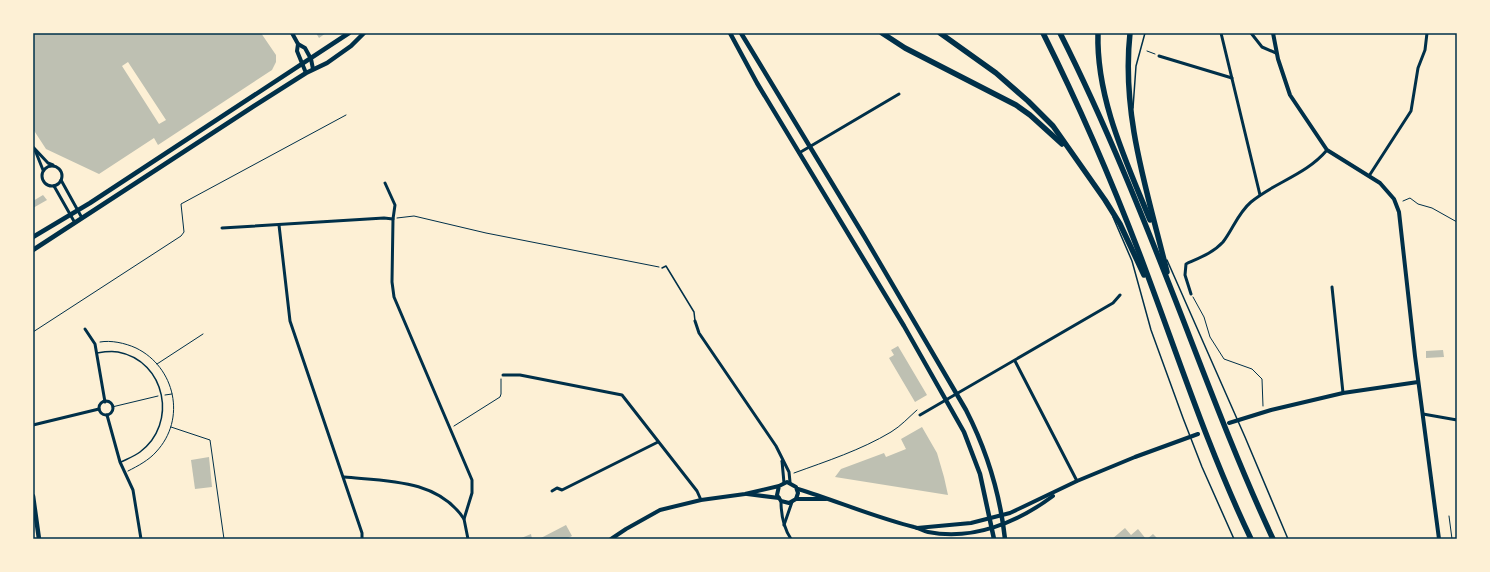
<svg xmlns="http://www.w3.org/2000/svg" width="1490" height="572" font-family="'Asap Condensed',sans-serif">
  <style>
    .building { fill: #bec0b2; fill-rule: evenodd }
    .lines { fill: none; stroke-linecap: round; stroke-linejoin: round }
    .path { stroke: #003049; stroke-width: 1 }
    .service { stroke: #003049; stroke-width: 1.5 }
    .minor { stroke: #003049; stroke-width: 3 }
    .tertiary { stroke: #003049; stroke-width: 4 }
    .secondary { stroke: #003049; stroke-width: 4.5 }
    .motorway { stroke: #003049; stroke-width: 5.5 }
    .neatline { fill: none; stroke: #003049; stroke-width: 1.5 }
  </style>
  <rect width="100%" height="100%" fill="#fdf0d5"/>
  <!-- building -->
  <g class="building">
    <path d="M33,33H261L276,55V62L272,70L158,145L154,138L99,174L46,149L33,129ZM128,62L166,120L159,124L122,66Z"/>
    <polygon points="316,33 326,33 319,38"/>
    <polygon points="43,195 47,200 33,208 33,201"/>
    <polygon points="898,346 927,395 915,402 889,358 894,355 891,350"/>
    <polygon points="1443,350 1444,357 1426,358 1426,351"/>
    <polygon points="922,427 937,453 944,477 948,495 835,477 841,469 884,453 886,457 906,449 901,439"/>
    <polygon points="209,457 212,487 195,489 191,460"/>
    <polygon points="566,525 572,536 566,539 539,539"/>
    <polygon points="1125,528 1131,535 1138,529 1146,539 1112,539"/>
    <polygon points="531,534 532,539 519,539"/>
    <polygon points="1153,534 1158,539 1147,539"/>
  </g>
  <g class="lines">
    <!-- path -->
    <g class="path">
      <polyline points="1147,51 1155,54"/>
      <polyline points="1403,201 1410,198 1418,204 1432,208 1457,222"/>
      <polyline points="397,218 414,216 486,233 659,267"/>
      <polyline points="1193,297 1204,317 1210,337 1224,359 1252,369 1262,379 1263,406"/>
      <polyline points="33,332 181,236 184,232 181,204 346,115"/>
      <path d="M100,342C111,340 125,343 136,348C175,367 187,419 156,452C149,460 138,466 128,471"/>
      <polyline points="157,364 203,334"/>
      <polyline points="165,395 172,394"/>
      <polyline points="112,407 158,396"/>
      <polyline points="454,426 500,397 501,394 501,379"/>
      <polyline points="171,427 210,440 224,539"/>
      <path d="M794,473C827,461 861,450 891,432C901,426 909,417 917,410"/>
      <polyline points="1449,516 1452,539"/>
    </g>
    <!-- service -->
    <g class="service">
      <polyline points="1133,108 1136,66 1145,33"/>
      <polyline points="1113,217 1132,261 1151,330 1183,418 1202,467 1234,539"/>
      <polyline points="1167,260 1245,437 1288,539"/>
      <polyline points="662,268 666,266 694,312 695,321"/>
      <path d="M97,353C103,352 112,351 118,352C166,361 178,424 140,452C135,456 127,459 121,462"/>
    </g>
    <!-- minor -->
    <g class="minor">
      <polyline points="1221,33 1260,195"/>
      <polyline points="1251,33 1262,47 1276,53"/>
      <polyline points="1159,56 1232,78"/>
      <polyline points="33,147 48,163 53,165"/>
      <polyline points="35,150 43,170"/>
      <polyline points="799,153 899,94"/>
      <circle cx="52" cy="176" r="10"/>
      <polyline points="1369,176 1411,111 1418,68 1425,50 1427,33"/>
      <polyline points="61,180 82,218"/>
      <polyline points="385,183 395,205 393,219 392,282 394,297 472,480 472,493 464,519 468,539"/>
      <polyline points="54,186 75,223"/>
      <polyline points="279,225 290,321 362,533 362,539"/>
      <polyline points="222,228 384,218 393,219"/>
      <polyline points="1332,287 1343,393"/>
      <path d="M1191,294L1185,275L1186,264C1199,258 1213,253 1223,242C1233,229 1238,213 1251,202C1275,182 1306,175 1327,150"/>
      <polyline points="695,321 699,333 776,446 789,472 790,482"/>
      <polyline points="85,329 95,344 105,402"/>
      <polyline points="1015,361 1077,481"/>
      <polyline points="503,375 520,375 622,395 697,491 701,500"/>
      <circle cx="106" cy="408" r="7"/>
      <polyline points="1423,414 1457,420"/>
      <polyline points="107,415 120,462 133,490 141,539"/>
      <polyline points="920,415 1113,303 1120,295"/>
      <polyline points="33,425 99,409"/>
      <polyline points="782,461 784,483"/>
      <path d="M344,477C386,481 438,479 464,519"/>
      <polyline points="552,491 557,488 562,490 658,442"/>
      <path d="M781,501C781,515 783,527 791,539"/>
      <polyline points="784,525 792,502"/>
    </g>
    <!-- tertiary -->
    <g class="tertiary">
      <polyline points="292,33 298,44 305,48 311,59 313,69"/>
      <polyline points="1273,33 1278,59 1290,95 1327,150 1380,183 1394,199 1399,212 1415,356 1439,539"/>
      <polyline points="298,44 297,51 306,73"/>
      <polyline points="1229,423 1271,410 1343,393 1418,382"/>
      <path d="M798,489C837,501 874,517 914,527C919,528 923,531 928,532C973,541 1018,522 1053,496"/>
      <polyline points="747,494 779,498"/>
      <polyline points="796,499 826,499"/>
      <polyline points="917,528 971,523 1010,513 1077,481 1135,457 1198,434"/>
      <polyline points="611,539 626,529 660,510 701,500 745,494 779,486 787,482 796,487 798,493 796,499 789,503 781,501 777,495 779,486"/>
    </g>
    <!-- secondary -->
    <g class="secondary">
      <polyline points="730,33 757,83 904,326 964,432 980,474 994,539"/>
      <path d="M741,33L864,236L966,410C987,451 1000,494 1005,539"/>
      <polyline points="33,237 90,203 349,33"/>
      <polyline points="33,250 254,106 306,73 327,63 351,46 364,33"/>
      <polyline points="33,496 39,539"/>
    </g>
    <!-- motorway -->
    <g class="motorway">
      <polyline points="882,33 905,48 1016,105 1030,115 1062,144"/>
      <polyline points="940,33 996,73 1028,101 1053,126 1105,200 1120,224 1144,275"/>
      <path d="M1043,33C1079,105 1111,179 1140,255C1176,350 1207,447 1251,539"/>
      <path d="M1060,33C1106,124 1145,222 1182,317C1211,392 1239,466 1273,539"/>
      <path d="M1098,33C1096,98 1126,161 1150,220"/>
      <path d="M1130,33C1121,116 1148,193 1167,272"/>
    </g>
  </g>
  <!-- border -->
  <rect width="1490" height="572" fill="none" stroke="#fdf0d5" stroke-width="68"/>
  <rect x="34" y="34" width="1422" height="504" class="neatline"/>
</svg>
